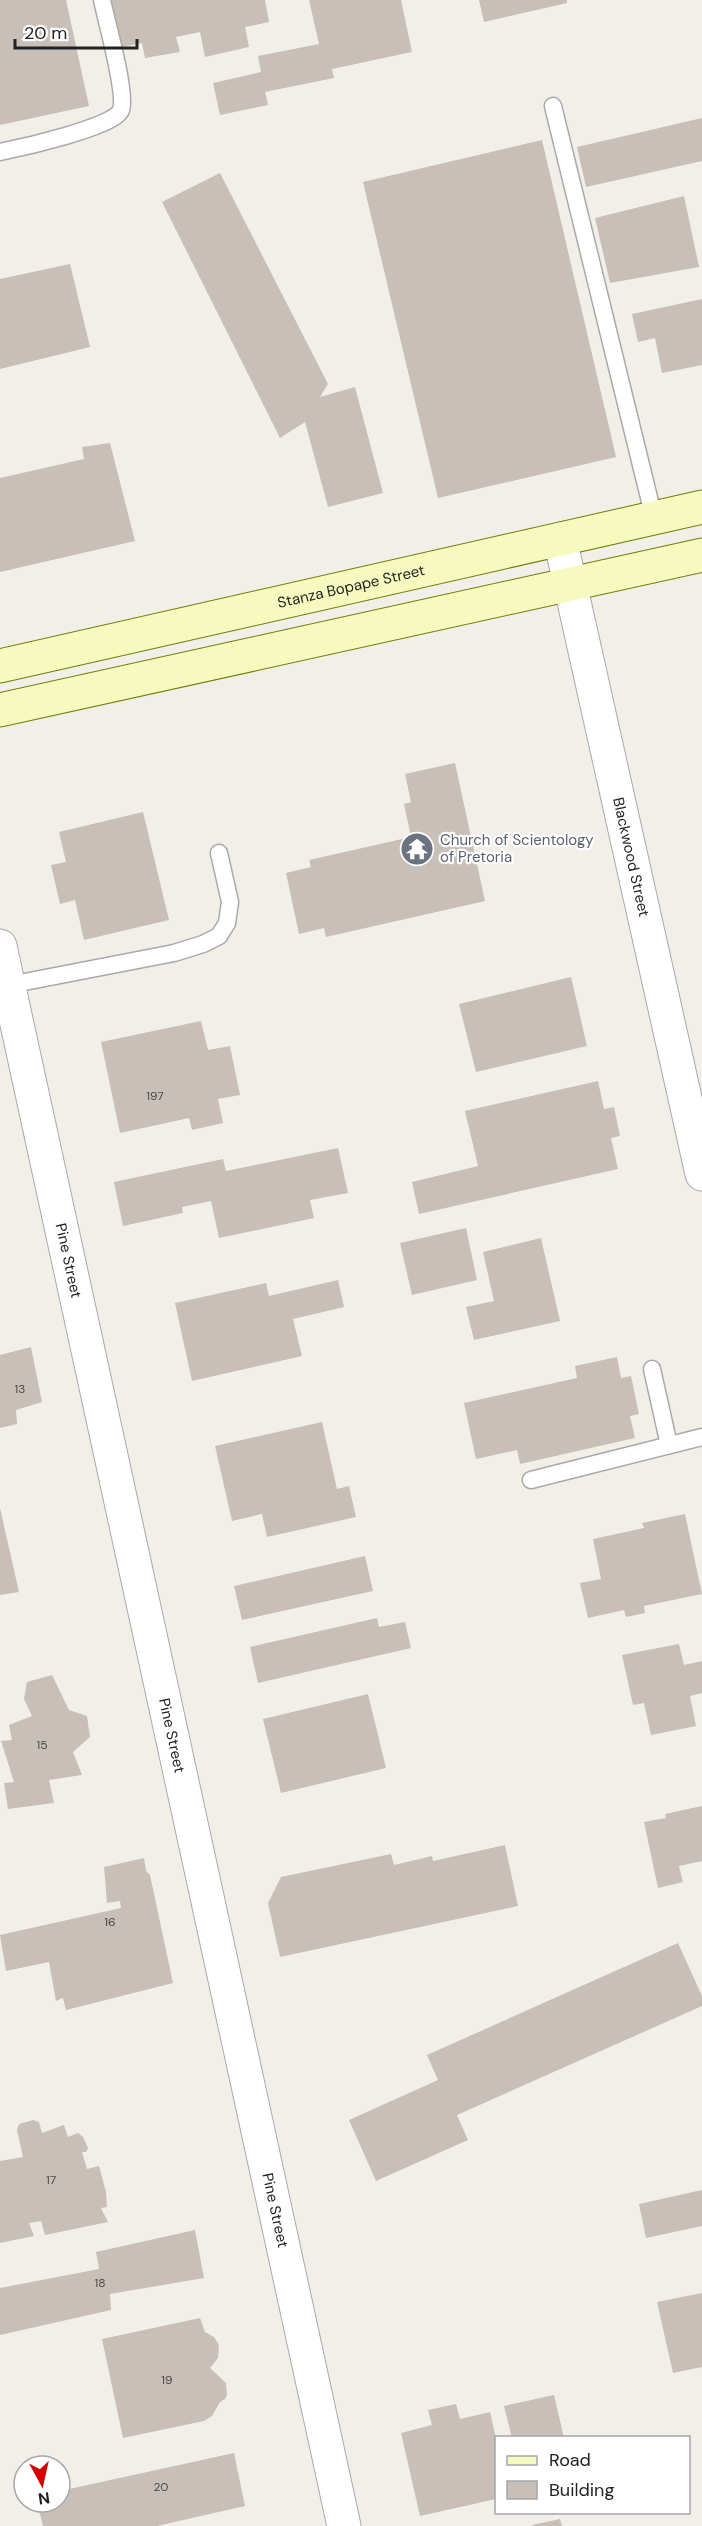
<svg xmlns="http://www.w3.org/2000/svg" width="702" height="2526" font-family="'DM Sans',sans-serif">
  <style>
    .building { fill: #c7bfb8 }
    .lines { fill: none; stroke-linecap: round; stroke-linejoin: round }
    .service-casing { stroke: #a9a9a9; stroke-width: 19 }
    .minor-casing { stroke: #a9a9a9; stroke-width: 35 }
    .secondary-casing { stroke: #707d05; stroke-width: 35 }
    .service { stroke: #fff; stroke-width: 16 }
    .minor { stroke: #fff; stroke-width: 33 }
    .secondary { stroke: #f7fabf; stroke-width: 33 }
    .labels { text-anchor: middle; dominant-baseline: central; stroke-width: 4.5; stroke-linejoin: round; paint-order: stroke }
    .number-label { font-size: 12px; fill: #4b4948 }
    .street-label { font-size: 15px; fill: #222; stroke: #fff }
    .worship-label { font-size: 15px; fill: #5b616d; stroke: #fff; text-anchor: start }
  </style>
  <rect width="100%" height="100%" fill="#f2efe9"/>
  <!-- building -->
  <g class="building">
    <polygon points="0,0 66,0 89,106 0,125"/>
    <polygon points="111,0 265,0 269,22 245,27 249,47 205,57 200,32 176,37 180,52 145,58 142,43 122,47"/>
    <polygon points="309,0 401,0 412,52 332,69 334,78 265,92 268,105 220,115 213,83 261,72 258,56 319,44"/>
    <polygon points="479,0 567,0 567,3 484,22"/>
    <polygon points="702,118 702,161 586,187 577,147"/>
    <polygon points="542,140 616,457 438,498 363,182"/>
    <polygon points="220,173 328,384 320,397 355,387 383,493 328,507 305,422 280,438 162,202"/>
    <polygon points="684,196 699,267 610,283 595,218"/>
    <polygon points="70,264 90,347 0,369 0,279"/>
    <polygon points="702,299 702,365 662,373 655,338 638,342 632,314"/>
    <polygon points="110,443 135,541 0,572 0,478 84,459 82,447"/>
    <polygon points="455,763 485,901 326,937 324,928 299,934 286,873 311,867 309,860 411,837 404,804 411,802 405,774"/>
    <polygon points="143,812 169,920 84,940 75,900 60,904 51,865 66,862 59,832"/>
    <polygon points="571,977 587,1046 476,1072 459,1004"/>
    <polygon points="201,1021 208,1050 230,1046 240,1095 218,1099 223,1123 192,1130 189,1118 120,1133 101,1042"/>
    <polygon points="598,1081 604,1109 614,1107 620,1136 611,1138 618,1169 419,1214 412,1182 478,1166 465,1111"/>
    <polygon points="338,1148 348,1193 310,1200 314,1218 219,1238 211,1201 182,1207 183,1213 123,1226 114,1182 223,1159 226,1171"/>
    <polygon points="466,1228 477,1280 412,1295 400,1243"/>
    <polygon points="541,1238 560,1321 474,1340 466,1307 494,1301 483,1252"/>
    <polygon points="338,1280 344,1307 293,1319 302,1356 192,1381 175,1303 266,1283 269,1296"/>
    <polygon points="31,1347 42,1402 16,1410 17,1424 0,1428 0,1355"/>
    <polygon points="617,1357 621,1378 631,1376 639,1414 630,1416 635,1438 520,1464 517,1450 476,1459 464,1403 577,1378 575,1366"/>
    <polygon points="322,1422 337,1489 349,1486 356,1517 267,1537 262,1514 232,1521 215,1446"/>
    <polygon points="0,1508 19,1592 0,1595"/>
    <polygon points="685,1514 702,1594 644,1606 645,1613 626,1617 624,1610 588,1618 580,1583 601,1579 593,1539 644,1528 642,1523"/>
    <polygon points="365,1556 373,1591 242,1620 234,1586"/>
    <polygon points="377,1618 379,1627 405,1622 411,1648 258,1683 250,1647"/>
    <polygon points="679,1644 684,1665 702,1661 702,1693 690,1696 696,1726 651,1735 644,1703 633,1705 622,1655"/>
    <polygon points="52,1675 69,1710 87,1716 90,1737 73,1752 82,1775 49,1780 54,1803 8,1809 4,1783 14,1782 1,1741 12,1740 9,1725 32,1716 24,1699 27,1682"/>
    <polygon points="368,1694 386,1768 281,1793 263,1719"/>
    <polygon points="702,1806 702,1861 679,1866 683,1882 658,1888 644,1822 666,1818 665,1814"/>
    <polygon points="505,1845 518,1906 280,1957 268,1903 281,1877 391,1854 394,1865 432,1856 433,1861"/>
    <polygon points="144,1858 146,1871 150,1875 173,1983 66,2010 63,1998 56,2001 49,1962 6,1971 0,1935 121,1908 120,1901 107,1903 104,1867"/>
    <polygon points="678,1943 702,1996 702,2006 457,2115 468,2140 376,2181 349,2120 438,2080 427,2055"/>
    <polygon points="33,2120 39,2122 42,2133 64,2125 68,2137 78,2133 83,2137 88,2148 86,2152 82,2152 87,2169 99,2166 106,2192 107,2207 101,2208 108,2222 45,2235 41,2221 29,2223 34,2236 0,2243 0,2161 23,2157 17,2130 19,2124"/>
    <polygon points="702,2190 702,2226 646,2238 639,2204"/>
    <polygon points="195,2230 204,2278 110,2294 111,2310 0,2335 0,2288 99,2269 96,2252"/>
    <polygon points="702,2293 702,2367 673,2373 657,2302"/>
    <polygon points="200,2318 205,2332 214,2337 219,2345 218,2358 210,2368 226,2383 227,2395 225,2399 220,2402 212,2416 204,2421 123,2438 102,2339"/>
    <polygon points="554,2395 564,2438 512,2438 504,2406"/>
    <polygon points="456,2404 460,2419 490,2412 496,2438 496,2499 420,2516 401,2433 432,2425 428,2410"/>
    <polygon points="234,2453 245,2506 157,2526 43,2526 37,2502 60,2502 60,2491"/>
    <polygon points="560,2519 562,2526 532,2526 532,2525"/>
  </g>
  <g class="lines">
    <defs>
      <g id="service">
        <polyline points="553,106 654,518"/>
        <path d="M0,152C20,148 115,127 121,110C127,93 106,20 102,0"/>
        <polyline points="9,985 174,953 203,944 219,936 227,923 230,902 219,853"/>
        <polyline points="652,1369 669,1445"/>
        <polyline points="531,1480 702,1437"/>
      </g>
      <g id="minor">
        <path id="s1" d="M560,539L702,1174"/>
        <path id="s2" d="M0,946L344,2526"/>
      </g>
      <g id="secondary">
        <path id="s3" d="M0,666L702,507"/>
        <polyline points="0,710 702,555"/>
      </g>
    </defs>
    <!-- service casing -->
    <use href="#service" class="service-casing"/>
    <!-- minor casing -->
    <use href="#minor" class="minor-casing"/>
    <!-- secondary casing -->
    <use href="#secondary" class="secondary-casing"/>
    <!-- service -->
    <use href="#service" class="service"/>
    <!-- minor -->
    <use href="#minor" class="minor"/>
    <!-- secondary -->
    <use href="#secondary" class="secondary"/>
  </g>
  <!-- icons -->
  <defs>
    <symbol id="temple-disc" viewBox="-11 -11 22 22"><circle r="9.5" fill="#6b7280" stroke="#fff"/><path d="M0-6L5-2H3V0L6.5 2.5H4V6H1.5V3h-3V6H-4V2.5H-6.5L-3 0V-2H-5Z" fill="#fff"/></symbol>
  </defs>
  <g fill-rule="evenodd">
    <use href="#temple-disc" x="398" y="830" width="38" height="38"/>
  </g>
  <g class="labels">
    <!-- number labels -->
    <g class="number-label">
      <text x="155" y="1096">197</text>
      <text x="20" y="1389">13</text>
      <text x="42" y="1745">15</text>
      <text x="110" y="1922">16</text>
      <text x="51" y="2180">17</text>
      <text x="100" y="2283">18</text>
      <text x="167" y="2380">19</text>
      <text x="161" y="2487">20</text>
    </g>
    <!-- street labels -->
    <g class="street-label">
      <text stroke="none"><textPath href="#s3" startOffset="360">Stanza Bopape Street</textPath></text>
      <text stroke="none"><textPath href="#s1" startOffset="326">Blackwood Street</textPath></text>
      <text stroke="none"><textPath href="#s2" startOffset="322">Pine Street</textPath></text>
      <text stroke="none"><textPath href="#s2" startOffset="808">Pine Street</textPath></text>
      <text stroke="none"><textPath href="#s2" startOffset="1294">Pine Street</textPath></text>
    </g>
    <!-- worship labels -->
    <g class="worship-label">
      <text x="440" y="840">Church of Scientology<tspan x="440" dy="17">of Pretoria</tspan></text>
    </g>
  </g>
  <!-- legend -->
  <rect x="495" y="2436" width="195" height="78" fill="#ffffff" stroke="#a7a7a7" stroke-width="1.5"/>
  <rect x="507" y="2456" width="30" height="9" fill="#f7fabf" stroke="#a7a7a7" stroke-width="1.5"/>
  <text x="549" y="2466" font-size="18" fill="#222222">Road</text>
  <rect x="507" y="2481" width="30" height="18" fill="#c7bfb8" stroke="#a7a7a7" stroke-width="1.5"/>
  <text x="549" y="2496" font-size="18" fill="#222222">Building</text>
  <!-- north arrow -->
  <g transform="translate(42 2484) rotate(172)"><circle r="28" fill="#ffffff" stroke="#a7a7a7" stroke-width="1.5"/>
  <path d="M0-4.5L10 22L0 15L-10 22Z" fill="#d40000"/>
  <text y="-9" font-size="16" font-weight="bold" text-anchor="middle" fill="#222222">N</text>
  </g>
  <!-- scale -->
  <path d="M15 39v9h122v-9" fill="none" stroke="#222222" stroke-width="3"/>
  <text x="24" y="39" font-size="18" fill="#222222" stroke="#ffffff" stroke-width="4.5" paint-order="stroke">20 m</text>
</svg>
